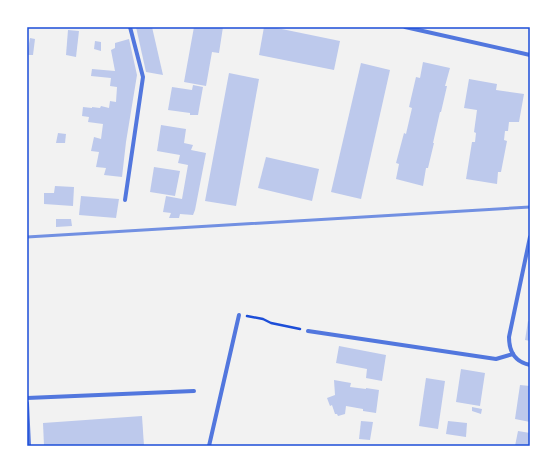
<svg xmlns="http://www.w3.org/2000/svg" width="557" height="473" font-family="'Roboto Serif',serif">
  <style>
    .building { fill: #bdc9ec }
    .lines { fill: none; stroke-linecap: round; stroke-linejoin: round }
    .path { stroke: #1d4ed8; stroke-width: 2.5 }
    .minor { stroke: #5277de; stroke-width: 4 }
    .rail { stroke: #7290e2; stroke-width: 3 }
    .neatline { fill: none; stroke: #1d4ed8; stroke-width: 1.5 }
  </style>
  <rect width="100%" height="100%" fill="#f2f2f2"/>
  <!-- building -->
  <g class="building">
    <polygon points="136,27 152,27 163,75 146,72"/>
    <polygon points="194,27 223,27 219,53 212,52 206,86 184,82"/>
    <polygon points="264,27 272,27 340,41 334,70 259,55"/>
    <polygon points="68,30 79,31 76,57 66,55"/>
    <polygon points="30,38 35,39 33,55 27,55"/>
    <polygon points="129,39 137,75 126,142 122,177 104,175 106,168 96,167 99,152 91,151 94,137 101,139 103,124 88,122 89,117 82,116 83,107 92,108 92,107 100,108 101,106 109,108 110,101 116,102 117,87 110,86 111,78 91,76 92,69 115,71 111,50 115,48 115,43"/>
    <polygon points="95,41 101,42 101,51 94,49"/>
    <polygon points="423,62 450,68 445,86 447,86 441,112 440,112 433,143 434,143 428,168 426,168 423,186 396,179 399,164 396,163 404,133 406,134 412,108 409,107 416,77 420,78"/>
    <polygon points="361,63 390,70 361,199 331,192"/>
    <polygon points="229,73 259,79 236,206 205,201"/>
    <polygon points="469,79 497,84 496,90 524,94 519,122 509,122 508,131 505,131 504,140 507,141 501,172 498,172 497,184 466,179 472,142 475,142 476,133 474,132 477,110 464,108"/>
    <polygon points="193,85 203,87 198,115 190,115 190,113 168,110 172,87 192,90"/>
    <polygon points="161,125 186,129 184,143 193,145 191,150 206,153 195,210 193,215 180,214 179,218 169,218 171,213 163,212 166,196 182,199 188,165 178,163 180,155 157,151"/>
    <polygon points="58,133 66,134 65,143 56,143"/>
    <polygon points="266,157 319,169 312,201 258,188"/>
    <polygon points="154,167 180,171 175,196 150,192"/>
    <polygon points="55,186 74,187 73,206 44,204 44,193 54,193"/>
    <polygon points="81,196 119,199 116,218 79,215"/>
    <polygon points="56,219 71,219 72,226 56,227"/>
    <polygon points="528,321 530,322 530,341 525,340"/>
    <polygon points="339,346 386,355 382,381 366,378 367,369 336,363"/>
    <polygon points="461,369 485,373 480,406 456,402"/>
    <polygon points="426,378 445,381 438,429 419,426"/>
    <polygon points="334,380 351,383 350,387 366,389 366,388 379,390 376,413 363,411 363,409 346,406 345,414 338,416 337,414 335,414 332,405 330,406 327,398 335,395"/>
    <polygon points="520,385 530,386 530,422 515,419"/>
    <polygon points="472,407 482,409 481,414 472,411"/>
    <polygon points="142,416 144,446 44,446 43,423"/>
    <polygon points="361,421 373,422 370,440 359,439"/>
    <polygon points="448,421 467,423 466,437 446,434"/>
    <polygon points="518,431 530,433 530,446 515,446"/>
  </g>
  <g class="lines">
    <!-- path -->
    <polyline class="path" points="247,316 263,319 271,323 300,329"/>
    <!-- minor -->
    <g class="minor">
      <polyline points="405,27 530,55"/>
      <polyline points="125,200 143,77 130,27"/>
      <path d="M530,237L509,337C509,351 515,362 530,365"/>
      <polyline points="308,331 496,359 513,354"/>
      <polyline points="27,398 194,391"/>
      <polyline points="27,403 29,446"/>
      <polyline points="209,446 239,315"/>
    </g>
    <!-- rail -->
    <polyline class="rail" points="27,237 530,207"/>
  </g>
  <!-- border -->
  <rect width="557" height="473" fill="none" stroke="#ffffff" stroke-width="56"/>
  <rect x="28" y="28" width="501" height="417" class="neatline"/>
</svg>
